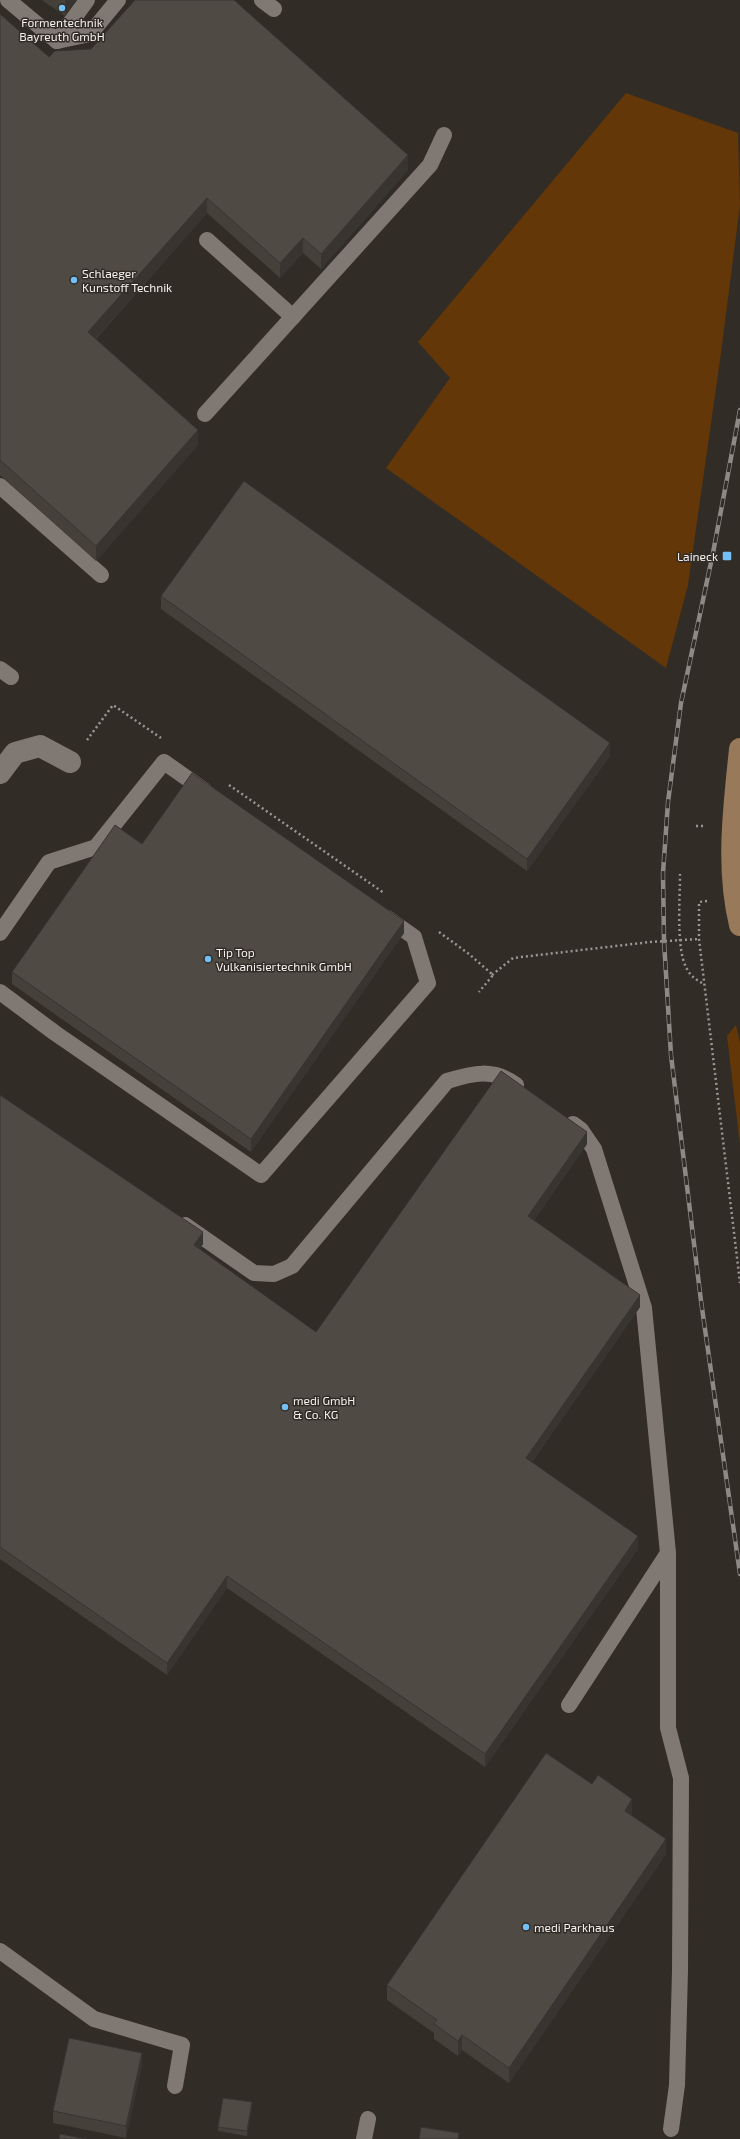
<svg xmlns="http://www.w3.org/2000/svg" width="740" height="2139" font-family="'Exo 2',sans-serif">
  <style>
    .green { fill: #633707 }
    .lines { fill: none; stroke-linecap: round; stroke-linejoin: round }
    .path { stroke: #9c9793; stroke-width: 2.5; stroke-dasharray: 2 3; stroke-linecap: butt }
    .lane { stroke: #807973; stroke-width: 16 }
    .street { stroke: #807973; stroke-width: 22 }
    .secondary { stroke: #98795a; stroke-width: 22 }
    .rail-casing { stroke: #8e8985; stroke-width: 4.5 }
    .rail { stroke: #322c27; stroke-width: 3; stroke-dasharray: 9; stroke-linecap: butt }
    .wall { fill: #45403a }
    .shaded-wall { fill: #383430 }
    .building { fill: #504a44; stroke: #383430 }
    .poi-dot { fill: #74c0f6; stroke: #322c27; stroke-width: 1.5 }
    .labels { text-anchor: middle; dominant-baseline: central; stroke-width: 3; stroke-linejoin: round; paint-order: stroke }
    .poi-label { font-size: 12px; fill: #f5f1ee; stroke: #322c27; text-anchor: start }
  </style>
  <rect width="100%" height="100%" fill="#322c27"/>
  <!-- green -->
  <g class="green">
    <polygon points="626,93 738,133 740,205 721,353 688,585 666,668 386,468 450,378 418,342"/>
    <polygon points="736,1025 740,1043 740,1145 727,1036"/>
  </g>
  <g class="lines">
    <!-- path -->
    <g class="path">
      <polyline points="87,740 113,705 161,738"/>
      <polyline points="229,785 384,893"/>
      <polyline points="696,826 706,826"/>
      <path d="M680,874C680,898 676,948 686,967C690,976 696,980 704,984"/>
      <polyline points="707,901 699,902 699,939 740,1283"/>
      <polyline points="439,932 469,954 493,975 479,992"/>
      <polyline points="492,975 513,958 650,942 699,939"/>
    </g>
    <!-- lane -->
    <g class="lane">
      <polyline points="8,0 57,41 87,0"/>
      <polyline points="262,0 274,9"/>
      <polyline points="57,41 90,34 118,0"/>
      <polyline points="207,240 293,317"/>
      <polyline points="205,414 430,165 444,135"/>
      <polyline points="0,486 101,575"/>
      <polyline points="0,669 11,677"/>
      <polyline points="0,933 49,862 96,847 164,762 205,791"/>
      <polyline points="0,992 55,1033 261,1175 428,983 414,937 387,918"/>
      <polyline points="573,1124 581,1130 594,1149 644,1308 668,1553 668,1728 681,1778 680,1971 677,2085 671,2129"/>
      <path d="M185,1225L254,1273L274,1274L292,1266L447,1081C473,1073 493,1068 516,1085"/>
      <polyline points="569,1705 668,1553"/>
      <polyline points="0,1951 94,2019 182,2045 175,2086"/>
      <polyline points="364,2139 368,2119"/>
    </g>
    <!-- street -->
    <polyline class="street" points="0,773 15,753 40,746 70,762"/>
    <!-- secondary -->
    <path class="secondary" d="M740,749C734,808 726,867 740,925"/>
    <defs>
      <polyline id="rail" points="740,410 713,553 681,703 668,802 663,873 664,941 671,1055 701,1301 740,1574"/>
    </defs>
    <!-- rail casing -->
    <use href="#rail" class="rail-casing"/>
    <!-- rail -->
    <use href="#rail" class="rail"/>
  </g>
  <!-- wall -->
  <g class="wall">
    <polygon points="42,0 77,0 65,16"/>
    <polygon points="0,14 49,57 408,170 321,269 303,253 280,278 207,213 96,339 198,445 96,561 0,475"/>
    <polygon points="161,596 610,756 527,871 161,609"/>
    <polygon points="142,844 404,933 251,1152 12,984 12,972"/>
    <polygon points="0,1095 203,1244 200,1249 316,1332 587,1144 534,1220 640,1307 532,1462 638,1549 485,1767 227,1588 167,1675 0,1559"/>
    <polygon points="632,1814 632,1815 666,1854 509,2083 462,2050 458,2056 434,2039 434,2033 387,2000 387,1985"/>
    <polygon points="142,2065 126,2138 53,2123 53,2111"/>
    <polygon points="252,2107 247,2136 218,2131 218,2127"/>
  </g>
  <!-- shaded-wall -->
  <g class="shaded-wall">
    <polygon points="66,0 77,0 65,16 65,1"/>
    <polygon points="408,155 408,170 321,269 321,254"/>
    <polygon points="207,198 207,213 88,347 88,332"/>
    <polygon points="303,238 303,253 280,278 280,263"/>
    <polygon points="198,430 198,445 96,561 96,546"/>
    <polygon points="610,743 610,756 527,871 527,859"/>
    <polygon points="404,921 404,933 251,1152 251,1139"/>
    <polygon points="587,1132 587,1144 528,1228 528,1216"/>
    <polygon points="203,1232 203,1244 194,1257 194,1245"/>
    <polygon points="640,1295 640,1307 526,1470 526,1458"/>
    <polygon points="638,1536 638,1549 485,1767 485,1754"/>
    <polygon points="227,1576 227,1588 167,1675 167,1663"/>
    <polygon points="632,1799 632,1814 625,1826 625,1811"/>
    <polygon points="666,1839 666,1854 509,2083 509,2068"/>
    <polygon points="462,2035 462,2050 458,2056 458,2041"/>
    <polygon points="142,2053 142,2065 126,2138 126,2126"/>
    <polygon points="252,2102 252,2107 247,2136 247,2131"/>
  </g>
  <!-- building -->
  <g class="building">
    <polygon points="135,0 234,0 408,155 321,254 303,238 280,263 207,198 88,332 198,430 96,546 0,460 0,14 49,57 55,51 91,49"/>
    <polygon points="244,481 610,743 527,859 161,596"/>
    <polygon points="192,773 404,921 251,1139 12,972 115,825 142,844"/>
    <polygon points="501,1071 587,1132 528,1216 640,1295 526,1458 638,1536 485,1754 227,1576 167,1663 0,1547 0,1095 203,1232 194,1245 316,1332"/>
    <polygon points="546,1753 592,1784 598,1775 632,1799 625,1811 666,1839 509,2068 462,2035 458,2041 434,2024 437,2020 387,1985"/>
    <polygon points="69,2038 142,2053 126,2126 53,2111"/>
    <polygon points="223,2098 252,2102 247,2131 218,2127"/>
    <polygon points="421,2127 459,2133 458,2139 419,2139"/>
    <polygon points="60,2134 87,2139 59,2139"/>
  </g>
  <!-- markers -->
  <g class="poi-dot">
    <circle cx="62" cy="8" r="4"/>
    <circle cx="74" cy="280" r="4"/>
    <rect x="722" y="551" width="10" height="10" rx="2"/>
    <circle cx="208" cy="959" r="4"/>
    <circle cx="285" cy="1407" r="4"/>
    <circle cx="526" cy="1927" r="4"/>
  </g>
  <g class="labels">
    <!-- poi labels -->
    <g class="poi-label">
      <text x="62" y="22" text-anchor="middle">Formentechnik<tspan x="62" dy="14">Bayreuth GmbH</tspan></text>
      <text x="82" y="273">Schlaeger<tspan x="82" dy="14">Kunstoff Technik</tspan></text>
      <text x="718" y="556" text-anchor="end">Laineck</text>
      <text x="216" y="952">Tip Top<tspan x="216" dy="14">Vulkanisiertechnik GmbH</tspan></text>
      <text x="293" y="1400">medi GmbH<tspan x="293" dy="14">&amp; Co. KG</tspan></text>
      <text x="534" y="1927">medi Parkhaus</text>
    </g>
  </g>
</svg>
